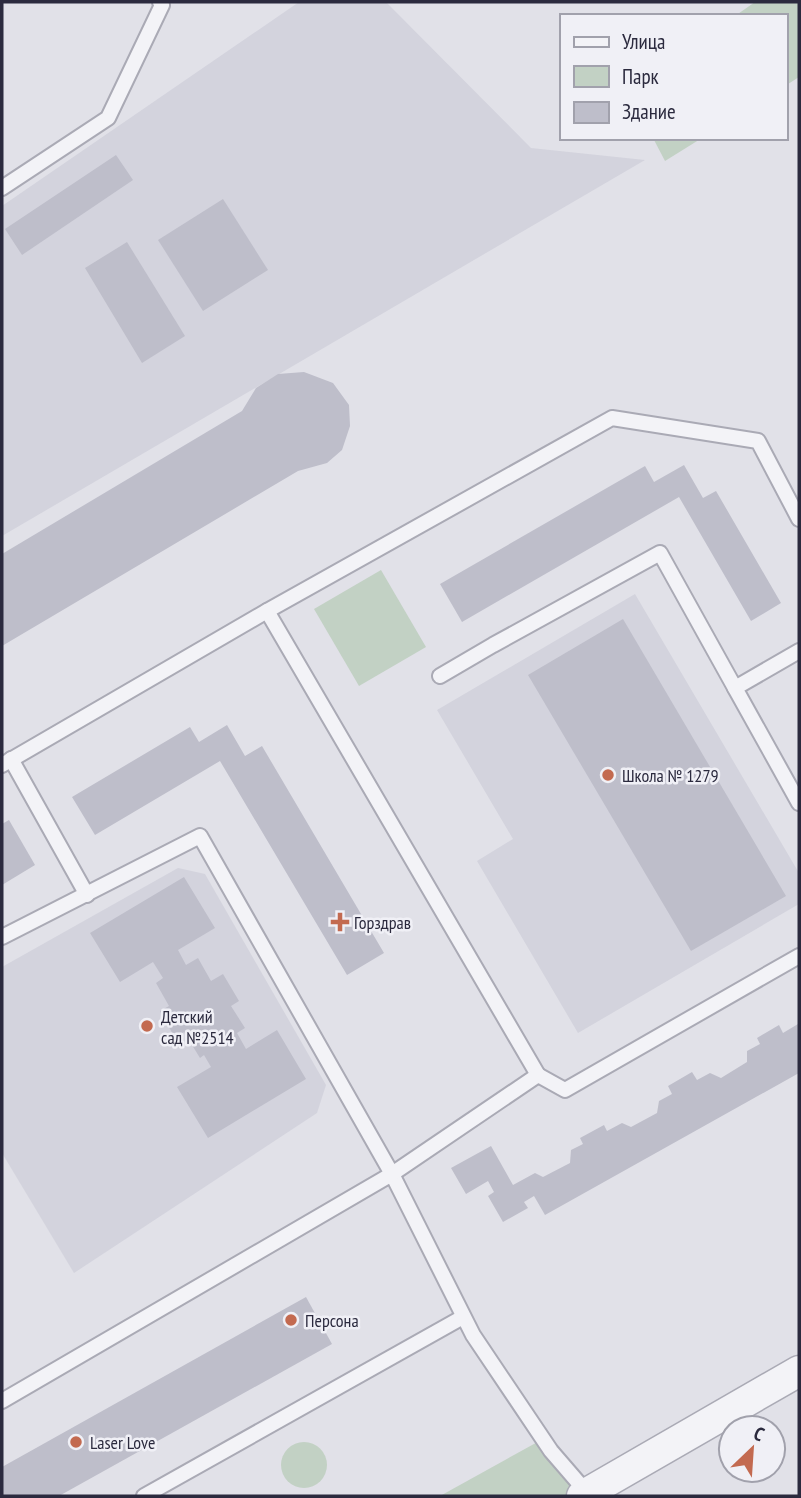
<svg xmlns="http://www.w3.org/2000/svg" width="801" height="1498" font-family="'PT Sans Narrow',sans-serif">
  <style>
    .built { fill: #d3d3dd }
    .green { fill: #c2d1c4 }
    .building { fill: #bebeca }
    .lines { fill: none; stroke-linecap: round; stroke-linejoin: round }
    .service-casing { stroke: #aaaab5; stroke-width: 18 }
    .minor-casing { stroke: #aaaab5; stroke-width: 33 }
    .service { stroke: #f3f3f7; stroke-width: 14 }
    .minor { stroke: #f3f3f7; stroke-width: 30 }
    .poi-dot { fill: #c36a50; stroke: #f0f0f6; stroke-width: 2.5 }
    .labels { text-anchor: middle; dominant-baseline: central; stroke-width: 5; stroke-linejoin: round; paint-order: stroke }
    .poi-label { font-size: 18px; fill: #2b2a3e; stroke: #f0f0f6; text-anchor: start }
  </style>
  <rect width="100%" height="100%" fill="#e1e1e8"/>
  <!-- built -->
  <g class="built">
    <polygon points="299,2 386,2 531,148 645,160 2,536 2,206"/>
    <polygon points="635,594 799,873 799,904 578,1033 477,861 513,839 437,710"/>
    <polygon points="178,868 205,874 326,1085 317,1113 74,1273 2,1153 2,967"/>
  </g>
  <!-- green -->
  <g class="green">
    <polygon points="755,2 799,2 799,77 785,86 785,16 735,16"/>
    <polygon points="653,138 702,138 665,161"/>
    <polygon points="381,570 426,647 359,686 314,609"/>
    <polygon points="543,1439 581,1496 440,1496"/>
    <circle cx="304" cy="1465" r="23"/>
  </g>
  <!-- building -->
  <g class="building">
    <polygon points="116,155 133,180 22,255 5,229"/>
    <polygon points="223,199 268,270 203,311 158,240"/>
    <polygon points="127,242 185,336 142,363 85,268"/>
    <polygon points="304,372 333,383 349,405 350,426 342,450 327,463 298,471 2,646 2,554 242,411 256,388 278,374"/>
    <polygon points="684,465 703,498 716,491 781,603 751,621 679,497 462,622 440,584 645,466 654,482"/>
    <polygon points="623,619 786,896 691,951 528,675"/>
    <polygon points="227,725 245,756 262,746 384,953 347,975 220,761 95,835 72,797 190,727 199,742"/>
    <polygon points="9,820 35,865 2,885 2,824"/>
    <polygon points="184,877 215,928 178,950 186,965 198,958 211,981 223,974 239,1001 231,1006 245,1028 237,1033 246,1049 277,1030 306,1079 208,1138 177,1087 211,1067 204,1055 200,1058 184,1032 175,1038 160,1011 169,1006 156,983 163,978 153,962 120,982 90,933"/>
    <polygon points="798,1024 799,1073 545,1215 534,1196 524,1202 528,1208 503,1222 488,1196 494,1192 488,1181 466,1194 451,1168 491,1146 513,1185 535,1173 543,1177 570,1163 571,1150 583,1144 580,1138 604,1125 607,1131 622,1123 631,1127 657,1113 659,1101 672,1094 668,1086 692,1072 697,1080 710,1073 721,1078 747,1062 747,1051 760,1044 757,1038 779,1025 783,1033"/>
    <polygon points="306,1297 332,1344 59,1496 2,1496 2,1467"/>
  </g>
  <g class="lines">
    <defs>
      <g id="service">
        <polyline points="2,188 108,118 162,5 160,2"/>
        <polyline points="267,611 538,1075"/>
        <polyline points="799,651 735,688 799,803"/>
        <polyline points="440,676 493,645 660,553 735,688"/>
        <polyline points="11,759 87,895"/>
        <polyline points="2,765 267,611 612,418 758,441 799,519"/>
        <polyline points="2,937 200,836 392,1174 473,1335 551,1451 589,1495"/>
        <polyline points="2,1401 392,1174 538,1075 565,1090 799,956"/>
        <polyline points="144,1496 463,1317"/>
      </g>
      <polyline id="minor" points="582,1496 799,1371"/>
    </defs>
    <!-- service casing -->
    <use href="#service" class="service-casing"/>
    <!-- minor casing -->
    <use href="#minor" class="minor-casing"/>
    <!-- service -->
    <use href="#service" class="service"/>
    <!-- minor -->
    <use href="#minor" class="minor"/>
  </g>
  <!-- markers -->
  <g class="poi-dot">
    <circle cx="608" cy="775" r="7"/>
    <path d="M336.5 911.5h7v7h7v7h-7v7h-7v-7h-7v-7h7z"/>
    <circle cx="147" cy="1026" r="7"/>
    <circle cx="291" cy="1320" r="7"/>
    <circle cx="76" cy="1442" r="7"/>
  </g>
  <g class="labels">
    <!-- poi labels -->
    <g class="poi-label">
      <text x="622" y="775">Школа № 1279</text>
      <text x="354" y="922">Горздрав</text>
      <text x="161" y="1016">Детский<tspan x="161" dy="21">сад №2514</tspan></text>
      <text x="305" y="1320">Персона</text>
      <text x="90" y="1442">Laser Love</text>
    </g>
  </g>
  <!-- border -->
  <rect width="801" height="1498" fill="none" stroke="#2b2a3e" stroke-width="7"/>
  <!-- legend -->
  <rect x="560" y="14" width="228" height="126" fill="#f0f0f6" stroke="#a1a1ac" stroke-width="2"/>
  <rect x="574" y="37" width="35" height="10" fill="#f3f3f7" stroke="#a1a1ac" stroke-width="2"/>
  <text x="622" y="49" font-size="21" fill="#2b2a3e">Улица</text>
  <rect x="574" y="66" width="35" height="21" fill="#c2d1c4" stroke="#a1a1ac" stroke-width="2"/>
  <text x="622" y="84" font-size="21" fill="#2b2a3e">Парк</text>
  <rect x="574" y="102" width="35" height="21" fill="#bebeca" stroke="#a1a1ac" stroke-width="2"/>
  <text x="622" y="119" font-size="21" fill="#2b2a3e">Здание</text>
  <!-- north arrow -->
  <g transform="translate(752 1449) rotate(25)"><circle r="33" fill="#f0f0f6" stroke="#a1a1ac" stroke-width="2"/>
  <path d="M0-5L12 26L0 18L-12 26Z" fill="#c36a50"/>
  <text y="-10" font-size="19" font-weight="bold" text-anchor="middle" fill="#2b2a3e">С</text>
  </g>
</svg>
